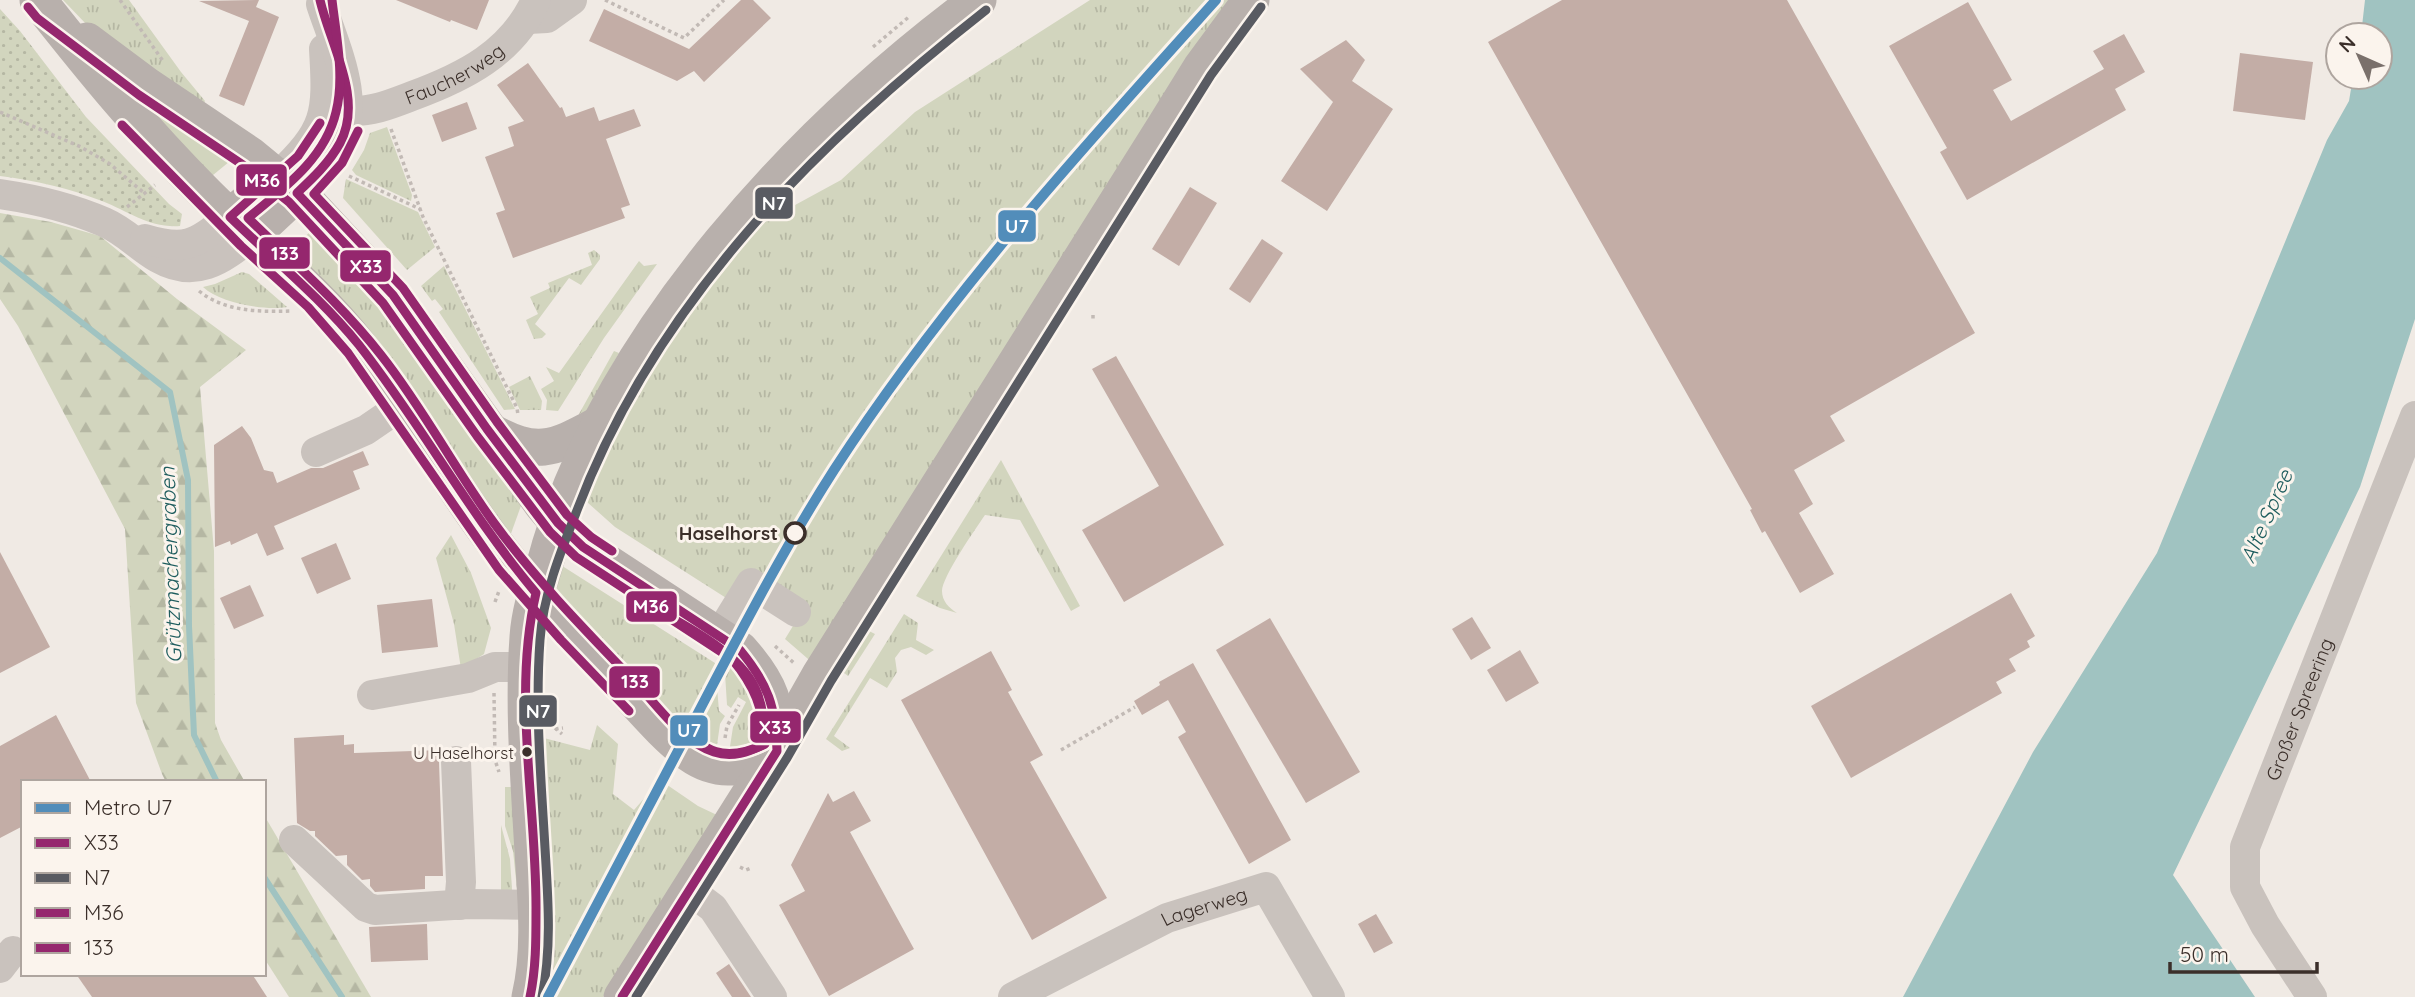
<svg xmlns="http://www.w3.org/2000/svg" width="2415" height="997" font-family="Quicksand,sans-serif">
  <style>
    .grass { fill: url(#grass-tufts) }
    .forest { fill: url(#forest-firs) }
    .park { fill: url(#park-dots) }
    .water { fill: #a0c3c1 }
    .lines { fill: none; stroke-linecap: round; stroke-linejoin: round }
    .stream { stroke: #a0c3c1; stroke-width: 6 }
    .building { fill: #c3ada6 }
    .path { stroke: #c2bab5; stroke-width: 3.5; stroke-dasharray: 3.5 3.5; stroke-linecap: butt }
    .minor { stroke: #c9c2bd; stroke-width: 30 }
    .major { stroke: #b8b0ac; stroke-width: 37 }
    .bus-1-casing { stroke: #fbf4ed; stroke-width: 14 }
    .bus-2-casing { stroke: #fbf4ed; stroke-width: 14 }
    .bus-3-casing { stroke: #fbf4ed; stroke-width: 14 }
    .bus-4-casing { stroke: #fbf4ed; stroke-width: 14 }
    .bus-1 { stroke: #95276e; stroke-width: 9 }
    .bus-2 { stroke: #595b62; stroke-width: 9 }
    .bus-3 { stroke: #95276e; stroke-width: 9 }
    .bus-4 { stroke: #95276e; stroke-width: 9 }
    .metro-1-casing { stroke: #fbf4ed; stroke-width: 16 }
    .metro-1 { stroke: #528dba; stroke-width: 10 }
    .stop-dot { fill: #fbf4ed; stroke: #3b2f2a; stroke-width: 3.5 }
    .bus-dot { fill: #3b2f2a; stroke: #fbf4ed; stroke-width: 2.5 }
    .labels { text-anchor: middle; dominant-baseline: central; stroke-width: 6; stroke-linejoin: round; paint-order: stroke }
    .bus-label { font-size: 17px; fill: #3b2f2a; stroke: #fbf4ed; text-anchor: end }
    .street-label { font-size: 19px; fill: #3b2f2a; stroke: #fbf4ed }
    .stop-label { font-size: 19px; font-weight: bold; fill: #3b2f2a; stroke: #fbf4ed; text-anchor: end }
    .water-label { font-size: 21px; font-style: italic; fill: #1e5d5e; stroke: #fbf4ed }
    .line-badge { stroke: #fbf4ed; stroke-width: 2.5 }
    .badge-label { font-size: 19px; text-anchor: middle; font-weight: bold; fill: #fff }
  </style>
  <defs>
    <pattern id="grass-tufts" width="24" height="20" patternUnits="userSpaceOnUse" patternTransform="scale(1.75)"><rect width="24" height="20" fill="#d2d5be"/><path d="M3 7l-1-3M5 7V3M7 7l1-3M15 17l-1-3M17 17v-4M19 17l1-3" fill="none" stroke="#b5b7a3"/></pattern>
    <pattern id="forest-firs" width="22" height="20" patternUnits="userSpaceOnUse" patternTransform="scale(1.75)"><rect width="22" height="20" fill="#d2d5be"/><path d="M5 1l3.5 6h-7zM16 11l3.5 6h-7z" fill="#b5b7a3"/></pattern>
    <pattern id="park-dots" width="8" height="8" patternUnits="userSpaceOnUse" patternTransform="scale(1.75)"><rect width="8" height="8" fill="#d2d5be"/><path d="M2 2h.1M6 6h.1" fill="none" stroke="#b5b7a3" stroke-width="1.8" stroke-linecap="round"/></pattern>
  </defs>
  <rect width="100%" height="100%" fill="#f0eae4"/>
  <!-- grass -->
  <g class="grass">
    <polygon points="63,0 129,0 181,72 205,101 200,111 87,25"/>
    <polygon points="1090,0 1240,0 815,665 785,639 807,603 755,570 734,603 615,527 578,494 620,409 742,234 841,180 915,112"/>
    <polygon points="98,59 235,157 207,180"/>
    <polygon points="387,127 412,195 411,201 356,175 352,170 364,150 370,133"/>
    <polygon points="346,179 418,212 435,247 407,270 343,198"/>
    <polygon points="314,228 354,271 522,503 509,539 290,251"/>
    <polygon points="594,250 600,255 600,259 581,285 569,278 535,324 546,334 542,338 534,339 526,320 538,314 530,297 550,288 548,283 592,265 588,253"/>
    <polygon points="639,261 644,266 657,264 604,338 558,411 546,410 547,400 541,389 554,381 546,367 559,373"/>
    <polygon points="444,266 506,391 515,409 504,410 439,312 443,309 435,299 432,301 421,286"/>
    <path d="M242,272L249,274L287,307C264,311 220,303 203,287L215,284Z"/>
    <polygon points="614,351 619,353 586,412 579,414"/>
    <polygon points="530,376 542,401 541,410 520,410 509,387"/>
    <path d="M1001,460L1080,606L1071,611L1020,520L985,515C976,528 942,577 942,591C942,601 949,608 957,613L940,608L916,596Z"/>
    <polygon points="451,535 471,573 491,628 484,654 461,669 454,624 436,558"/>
    <polygon points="556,562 715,663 719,711 725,716 720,724 716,752 697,745 556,598"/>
    <polygon points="904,614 918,623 916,640 934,650 926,655 911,647 901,650 895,658 897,672 887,688 870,678 834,736 850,748 842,751 826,739"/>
    <polygon points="869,631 875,634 848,676 843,672"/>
    <polygon points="724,658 748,676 761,729 752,743 729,753 733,727 746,702 738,697 731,708 727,705"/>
    <polygon points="597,725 618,744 613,794 634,810 660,780 698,806 717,815 603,997 546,997 540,737 590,750"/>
    <polygon points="505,787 511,787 521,887 517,889 513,851 505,826"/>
    <polygon points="501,825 510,859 512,890 501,894"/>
  </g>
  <!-- forest -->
  <g class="forest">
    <polygon points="0,213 51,222 100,236 177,299 246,350 200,387 214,551 215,723 221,740 245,782 166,782 162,774 136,703 125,529 18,326 0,299"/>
    <polygon points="264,815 371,997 289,997 264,958"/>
  </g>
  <!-- park -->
  <path class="park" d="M0,9L20,31L86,117L169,204L182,214L180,226C149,228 130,212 102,201C71,189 34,180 0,176Z"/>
  <!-- water -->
  <polygon class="water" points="2365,0 2415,0 2415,319 2360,487 2173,875 2255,997 1903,997 2033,752 2157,553 2327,140 2349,101 2353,77 2380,77 2380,35 2361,35"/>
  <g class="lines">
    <!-- stream -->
    <g class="stream">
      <polyline points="0,258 170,392 188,480 189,626 194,735 217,782"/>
      <polyline points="264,877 342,997"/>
    </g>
  </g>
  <!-- building -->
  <g class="building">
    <polygon points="259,0 256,7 279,17 244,106 219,96 249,21 199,1"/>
    <polygon points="396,0 489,0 477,30 451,20 450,22"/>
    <polygon points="741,0 753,0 771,18 704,82 694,71 677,81 589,41 604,9 689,49"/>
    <polygon points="1562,0 1787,0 1975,333 1830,416 1845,441 1794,470 1813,504 1799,513 1834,574 1800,593 1765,531 1762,533 1750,510 1752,509 1488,42"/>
    <polygon points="1968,2 2012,80 1993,90 2011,121 2104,69 2093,51 2124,34 2145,72 2115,89 2126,110 1967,200 1940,152 1947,148 1889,46"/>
    <polygon points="1346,40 1365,60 1352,81 1393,109 1327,211 1281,181 1333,102 1300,69"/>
    <polygon points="2240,53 2313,62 2305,120 2233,111"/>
    <polygon points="528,63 560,108 562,107 566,117 594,107 599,121 634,109 641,126 606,139 630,205 621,208 625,218 513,258 496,213 505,210 485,157 514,146 508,127 524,121 497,85"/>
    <polygon points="467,102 477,129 442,142 432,115"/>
    <polygon points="1190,187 1217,203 1179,266 1152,249"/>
    <polygon points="1262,239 1283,253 1250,303 1229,289"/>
    <polygon points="1116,356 1224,545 1124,602 1082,530 1159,486 1092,369"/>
    <polygon points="242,426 251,438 264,470 273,472 277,483 311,468 323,468 363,451 369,465 353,471 360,489 274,526 284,549 267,556 257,533 231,545 230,541 215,547 214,445"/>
    <polygon points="336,543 351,579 317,594 301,558"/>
    <polygon points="0,552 50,647 0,673"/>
    <polygon points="250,585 264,616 234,629 220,598"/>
    <polygon points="2011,593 2035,636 2027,641 2030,647 2009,659 2016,671 1996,682 2002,693 1851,778 1811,706"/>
    <polygon points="432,599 438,647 382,653 377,605"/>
    <polygon points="1472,617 1491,648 1471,660 1452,629"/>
    <polygon points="1270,618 1360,772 1306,803 1216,650"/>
    <polygon points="1520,650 1539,683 1506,702 1487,670"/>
    <polygon points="991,651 1012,690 1008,692 1043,755 1030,762 1107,898 1032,940 901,700"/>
    <polygon points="1193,663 1291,840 1249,864 1178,737 1186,732 1168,700 1142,715 1134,701 1160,685 1159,682"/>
    <polygon points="56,715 91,782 23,782 23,826 0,838 0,746"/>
    <polygon points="344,735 344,745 354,744 354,753 442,750 439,762 443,876 425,876 425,889 375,892 370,886 370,879 362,880 347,865 347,855 336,856 315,836 315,831 310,831 297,823 294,738"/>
    <polygon points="854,791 871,821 850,832 914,949 829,996 779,905 805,891 791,865 828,793 833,802"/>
    <polygon points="1376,914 1393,943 1374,953 1358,924"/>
    <polygon points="427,924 428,960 371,962 369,927"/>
    <polygon points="729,964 751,997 732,997 716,973"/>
    <polygon points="76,974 252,974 267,997 92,997"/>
  </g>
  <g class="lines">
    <!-- path -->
    <g class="path">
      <polyline points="120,0 163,61"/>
      <polyline points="605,0 684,38 724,0"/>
      <polyline points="873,47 910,16"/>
      <polyline points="0,112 81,147 110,164 144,193"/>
      <polyline points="391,129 423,217 517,408 518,415"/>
      <polyline points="349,176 420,209"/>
      <polyline points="127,207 155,185"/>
      <path d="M199,291C225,312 260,312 292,311"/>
      <polyline points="1093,315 1093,321"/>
      <polyline points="495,602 499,591"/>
      <polyline points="775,646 795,664"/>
      <polyline points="494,693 495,760 499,772"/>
      <polyline points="555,728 562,734"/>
      <polyline points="555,729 563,728"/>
      <polyline points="725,738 727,726 739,705"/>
      <polyline points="1061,750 1135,707"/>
      <polyline points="740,867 746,870 751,868"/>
    </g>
    <!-- minor -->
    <g class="minor">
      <polyline points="528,19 547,18 572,0"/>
      <path id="s1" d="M350,111C372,112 391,104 412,96C464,77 512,53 536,0"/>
      <path d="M278,176C327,129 328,115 324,49"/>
      <path d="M297,193C312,180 327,167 337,149C363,103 336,50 321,4"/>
      <path d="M0,194C34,199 72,208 104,222C125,231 139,247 158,258C195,279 221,261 250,237"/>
      <path d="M145,239C188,252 196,243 230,217"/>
      <polyline points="316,452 366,430 401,406"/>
      <polyline points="719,635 751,583 796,612"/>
      <polyline points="372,695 468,678 495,667 526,667"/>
      <polyline points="456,761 461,882 459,905"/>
      <polyline points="294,840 366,907 375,910 469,904 537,905"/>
      <polyline points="689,890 713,908 772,997"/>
      <polyline points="0,968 13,951"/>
      <path id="s2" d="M1013,997L1167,918L1266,887L1330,997"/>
      <path id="s3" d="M2312,997L2265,925L2245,887V847L2415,416"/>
    </g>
    <!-- major -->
    <g class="major">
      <path d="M38,0C90,66 143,131 203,191C254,243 314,288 359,346C404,403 440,468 483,527C522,582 570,631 616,680C640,705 663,734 690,754C721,776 748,767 777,751"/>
      <path d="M87,41L146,85L250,155L306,201L393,295L542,504L558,523L583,547L740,650C771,685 777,704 777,751"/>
      <polyline points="230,217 278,176"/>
      <polyline points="250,237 297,193"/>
      <path d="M488,430C536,457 552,450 598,425"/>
      <path d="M530,997C541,951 536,899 533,852C529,781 523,708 528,637C530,606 542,576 550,546C616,330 799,133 978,0"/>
      <polyline points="622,997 777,751 820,675 1165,126 1201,68 1251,0"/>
    </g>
    <defs>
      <g id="bus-1">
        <path d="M320,0C330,44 364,99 340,143C329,163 313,178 297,193L393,295L487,429L558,523L583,547L740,650C768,684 776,707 777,751L622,997"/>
        <path d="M320,123L298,156L230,217C273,259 321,298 359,345C422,425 470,515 536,593C512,695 537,808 536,912C536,940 536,969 530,997"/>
      </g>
      <g id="bus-2">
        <path d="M542,997C552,947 548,898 545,848C541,779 535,709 540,640C543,596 560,553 576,513C654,304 814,145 986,10"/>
        <polyline points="636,997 787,758 831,681 1211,75 1261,7"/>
      </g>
      <g id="bus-3">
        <path d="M28,7L37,18L139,95L243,165L289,202L383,303L477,436L550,532L576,557L732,659C754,685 764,709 765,744C723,764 706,751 674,723"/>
        <polyline points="122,125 241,246 308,307 348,353 499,570 561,640 629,711"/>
      </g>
      <g id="bus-4">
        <path d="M332,0C336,35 345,77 336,112C325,159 283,189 248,218C294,263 341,304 381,355C423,408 454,468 494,523C536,580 586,631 635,682C658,706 681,741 714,752C732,758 749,752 765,744C764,728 764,711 758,695C744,653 683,625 647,604"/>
        <polyline points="358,131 342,163 314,194 403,288 497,422 567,515 591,537 612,551"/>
      </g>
    </defs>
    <!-- bus-1 casing -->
    <use href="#bus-1" class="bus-1-casing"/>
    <!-- bus-2 casing -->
    <use href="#bus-2" class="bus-2-casing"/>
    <!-- bus-3 casing -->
    <use href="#bus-3" class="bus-3-casing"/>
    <!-- bus-4 casing -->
    <use href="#bus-4" class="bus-4-casing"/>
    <!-- bus-1 -->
    <use href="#bus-1" class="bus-1"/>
    <!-- bus-2 -->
    <use href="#bus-2" class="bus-2"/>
    <!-- bus-3 -->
    <use href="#bus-3" class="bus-3"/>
    <!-- bus-4 -->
    <use href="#bus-4" class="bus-4"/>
    <defs>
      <path id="metro-1" d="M548,997C598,902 648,808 698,713C741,631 784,548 834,470C944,300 1081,150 1216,0"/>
    </defs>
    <!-- metro-1 casing -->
    <use href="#metro-1" class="metro-1-casing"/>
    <!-- metro-1 -->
    <use href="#metro-1" class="metro-1"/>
  </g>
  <!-- markers -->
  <circle class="stop-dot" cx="795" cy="533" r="10"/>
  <circle class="bus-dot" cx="527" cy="752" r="6"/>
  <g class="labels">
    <!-- bus labels -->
    <g class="bus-label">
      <text x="514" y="752">U Haselhorst</text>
    </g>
    <!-- street labels -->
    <g class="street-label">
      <text stroke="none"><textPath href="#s1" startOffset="112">Faucherweg</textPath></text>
      <text stroke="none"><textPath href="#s3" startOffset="317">Großer Spreering</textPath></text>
      <text stroke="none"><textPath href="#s2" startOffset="212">Lagerweg</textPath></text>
    </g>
    <!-- stop labels -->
    <g class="stop-label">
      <text x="778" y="533">Haselhorst</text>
    </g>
    <!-- water labels -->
    <g class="water-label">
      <text transform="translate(2266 516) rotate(-66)">Alte Spree</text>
      <text transform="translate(170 565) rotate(-92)">Grützmachergraben</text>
    </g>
  </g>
  <g class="line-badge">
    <rect x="235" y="163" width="53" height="34" rx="7" fill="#95276e"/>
    <rect x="754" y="186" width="40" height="34" rx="7" fill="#595b62"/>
    <rect x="997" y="209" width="40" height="34" rx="7" fill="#528dba"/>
    <rect x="258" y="236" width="53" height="34" rx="7" fill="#95276e"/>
    <rect x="339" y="249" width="53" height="34" rx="7" fill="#95276e"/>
    <rect x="625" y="590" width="53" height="33" rx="7" fill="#95276e"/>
    <rect x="608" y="665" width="53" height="34" rx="7" fill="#95276e"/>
    <rect x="518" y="694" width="40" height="34" rx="7" fill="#595b62"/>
    <rect x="749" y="710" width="53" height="34" rx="7" fill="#95276e"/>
    <rect x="669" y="714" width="40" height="33" rx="7" fill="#528dba"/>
  </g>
  <g class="badge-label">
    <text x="262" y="187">M36</text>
    <text x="774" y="210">N7</text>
    <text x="1017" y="233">U7</text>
    <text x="285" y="260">133</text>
    <text x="366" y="273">X33</text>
    <text x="651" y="613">M36</text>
    <text x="635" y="688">133</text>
    <text x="538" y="718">N7</text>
    <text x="775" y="734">X33</text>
    <text x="689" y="737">U7</text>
  </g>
  <!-- legend -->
  <rect x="21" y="780" width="245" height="196" fill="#fbf4ed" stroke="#aea59f" stroke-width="2"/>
  <rect x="35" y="803" width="35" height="10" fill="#528dba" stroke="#aea59f" stroke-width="2"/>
  <text x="84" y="815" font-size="21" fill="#3b2f2a">Metro U7</text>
  <rect x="35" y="838" width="35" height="10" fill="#95276e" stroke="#aea59f" stroke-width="2"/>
  <text x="84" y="850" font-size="21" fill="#3b2f2a">X33</text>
  <rect x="35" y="873" width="35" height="10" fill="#595b62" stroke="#aea59f" stroke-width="2"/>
  <text x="84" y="885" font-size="21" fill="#3b2f2a">N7</text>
  <rect x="35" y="908" width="35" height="10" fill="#95276e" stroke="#aea59f" stroke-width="2"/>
  <text x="84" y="920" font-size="21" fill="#3b2f2a">M36</text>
  <rect x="35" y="943" width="35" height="10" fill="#95276e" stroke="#aea59f" stroke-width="2"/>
  <text x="84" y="955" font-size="21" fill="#3b2f2a">133</text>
  <!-- north arrow -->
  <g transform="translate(2359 56) rotate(315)"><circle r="33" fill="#fbf4ed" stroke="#aea59f" stroke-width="2"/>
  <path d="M0-5L12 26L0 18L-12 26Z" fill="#7a706b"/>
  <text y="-10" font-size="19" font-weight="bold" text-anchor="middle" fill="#3b2f2a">N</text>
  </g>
  <!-- scale -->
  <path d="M2170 962v10h147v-10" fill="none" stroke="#3b2f2a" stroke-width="3.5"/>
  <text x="2180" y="962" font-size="21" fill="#3b2f2a" stroke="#fbf4ed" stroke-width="5" paint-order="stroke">50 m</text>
</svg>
